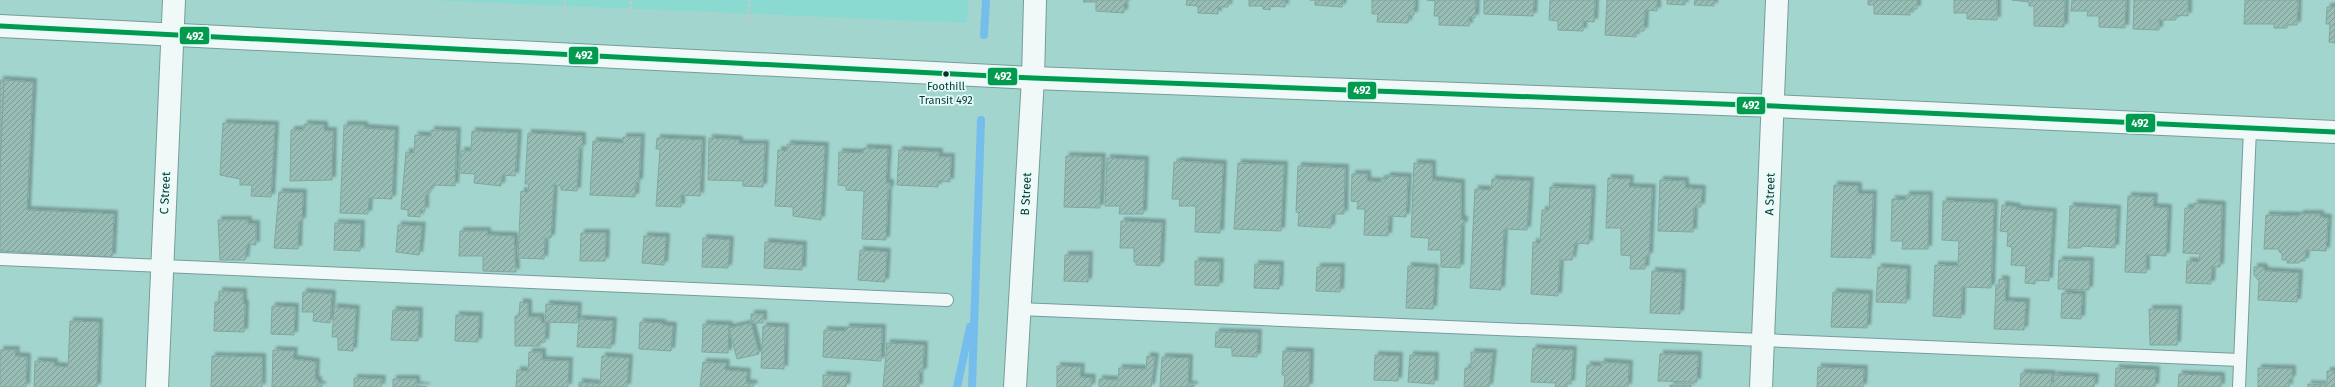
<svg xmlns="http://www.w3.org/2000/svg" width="2335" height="387" font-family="'Fira Sans',sans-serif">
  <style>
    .built { fill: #8adad2 }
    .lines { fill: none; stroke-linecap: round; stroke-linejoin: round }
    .stream { stroke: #74bded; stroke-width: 8 }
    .building { fill: url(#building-hatch); stroke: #81a79f; filter: url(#shadow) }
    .lane-casing { stroke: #759d99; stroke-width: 14 }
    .street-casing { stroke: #759d99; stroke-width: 24 }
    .secondary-casing { stroke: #759d99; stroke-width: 24 }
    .path { stroke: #bccbc9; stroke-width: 2.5; stroke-dasharray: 3 2; stroke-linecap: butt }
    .lane { stroke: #f1f9f8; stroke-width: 12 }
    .street { stroke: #f1f9f8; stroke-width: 22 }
    .secondary { stroke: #f1f9f8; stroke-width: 22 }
    .bus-1-casing { stroke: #e4fdfa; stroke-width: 8 }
    .bus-1 { stroke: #019a4e; stroke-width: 5 }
    .bus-dot { fill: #08312e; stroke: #e4fdfa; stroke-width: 1.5 }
    .labels { text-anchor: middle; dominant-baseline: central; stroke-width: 3.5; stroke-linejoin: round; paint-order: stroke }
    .bus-label { font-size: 11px; fill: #08312e; stroke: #e4fdfa }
    .street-label { font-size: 12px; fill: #08312e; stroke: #e4fdfa }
    .line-badge { stroke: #e4fdfa; stroke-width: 1.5 }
    .badge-label { font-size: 11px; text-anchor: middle; font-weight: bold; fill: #fff }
  </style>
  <defs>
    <pattern id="building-hatch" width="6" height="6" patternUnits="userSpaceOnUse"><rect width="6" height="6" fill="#98bdb5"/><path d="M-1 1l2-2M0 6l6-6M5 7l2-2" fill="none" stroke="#7a9a94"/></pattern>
    <filter id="shadow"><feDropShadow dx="3.5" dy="-3.5" stdDeviation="1" flood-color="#0004"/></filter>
  </defs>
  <rect width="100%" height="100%" fill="#a3d5cf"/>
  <!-- built -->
  <polygon class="built" points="427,0 968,0 967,23"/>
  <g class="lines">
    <!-- stream -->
    <g class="stream">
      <polyline points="984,35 986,0"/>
      <polyline points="957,387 970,327"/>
      <polyline points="972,387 981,120"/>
    </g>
  </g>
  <!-- building -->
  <g class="building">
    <polygon points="1084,0 1127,0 1127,3 1124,3 1124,13 1096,11 1096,2 1083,2"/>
    <polygon points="1187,0 1229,0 1228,7 1218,7 1218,14 1198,13 1198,6 1186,5"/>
    <polygon points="1249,0 1285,0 1285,7 1270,6 1270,10 1263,9 1263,6 1249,6"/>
    <polygon points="1310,0 1343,0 1342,7 1315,5 1315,0"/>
    <polygon points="1372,0 1415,0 1414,15 1409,15 1408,23 1377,22 1378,14 1372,14"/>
    <polygon points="1427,0 1476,0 1475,18 1469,17 1469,26 1439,25 1439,16 1434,16 1435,1"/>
    <polygon points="1484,0 1534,0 1533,16 1484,14"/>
    <polygon points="1550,0 1595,0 1594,22 1583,21 1583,31 1558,30 1558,21 1549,20"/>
    <polygon points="1607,0 1657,0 1657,11 1645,10 1644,31 1636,31 1636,37 1605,35"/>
    <polygon points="1667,0 1685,0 1685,5 1667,4"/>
    <polygon points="1695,0 1714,0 1714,6 1694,5"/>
    <polygon points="1868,0 1917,0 1917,9 1910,9 1910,15 1874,14 1874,5 1868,5"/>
    <polygon points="1954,0 1997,0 1997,20 1967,19 1967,13 1954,13"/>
    <polygon points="2012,0 2065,0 2064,27 2034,26 2034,6 2029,6 2029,2"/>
    <polygon points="2072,0 2126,0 2125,28 2099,27 2099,16 2087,16 2088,11 2071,11"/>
    <polygon points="2134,0 2188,0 2188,16 2176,15 2176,20 2159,20 2159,30 2133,29"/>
    <polygon points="2245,0 2298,0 2297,25 2287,25 2287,28 2274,28 2274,24 2244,24"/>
    <polygon points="2327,7 2335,7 2335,43 2329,42 2330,24 2326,24"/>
    <polygon points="0,80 4,80 0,172"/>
    <polygon points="4,80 33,82 27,210 114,214 112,257 0,251 0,174"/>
    <polygon points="223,123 275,125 271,197 251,196 252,185 240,185 240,179 220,175"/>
    <polygon points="304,124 324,125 324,131 333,131 332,180 290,181 291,130 304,130"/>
    <polygon points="344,125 364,125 364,128 395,130 392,199 369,198 368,214 340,213"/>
    <polygon points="431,130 457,131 455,186 434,185 425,197 425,211 420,210 420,217 408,216 408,210 401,209 406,152 414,153 415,135 431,136"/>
    <polygon points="472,131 518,133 515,176 502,175 501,186 474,183 475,174 459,173 461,151 471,151"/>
    <polygon points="528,133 582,136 582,148 579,148 577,191 561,190 561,186 554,185 551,238 545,238 544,259 518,258 521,191 528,192 529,184 525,184"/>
    <polygon points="623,137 641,137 639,182 636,182 635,197 590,195 593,141 623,143"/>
    <polygon points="657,138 702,140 700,196 681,195 681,207 656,206 660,149 656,149"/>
    <polygon points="709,138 739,140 739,144 765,144 763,187 743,186 743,181 708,180"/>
    <polygon points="787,144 825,146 821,220 793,216 793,207 775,206 778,150 787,151"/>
    <polygon points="864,148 888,149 886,183 890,183 890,189 888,189 886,240 862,239 864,191 846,190 846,186 838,185 839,152 863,153"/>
    <polygon points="899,150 939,152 939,157 951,157 950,182 938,181 938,187 897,185"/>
    <polygon points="1066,156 1102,157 1100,208 1064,207"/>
    <polygon points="1107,158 1145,160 1143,214 1119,214 1120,206 1105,206"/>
    <polygon points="1178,161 1223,164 1220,233 1195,232 1196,206 1179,206 1180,199 1172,199 1174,162 1177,163"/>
    <polygon points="1238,163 1284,165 1281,231 1234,229"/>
    <polygon points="1414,163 1432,164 1432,180 1461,183 1461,219 1464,220 1464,225 1461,225 1460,268 1441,267 1441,250 1428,250 1429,238 1411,237"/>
    <polygon points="1298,166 1345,168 1344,214 1332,214 1331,228 1298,226 1299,213 1296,212"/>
    <polygon points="1352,174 1367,174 1367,181 1381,182 1381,179 1387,179 1387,176 1408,177 1406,217 1389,216 1388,236 1364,235 1365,209 1357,209 1358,202 1351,201"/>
    <polygon points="1608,178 1630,179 1629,187 1652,188 1649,256 1646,256 1645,269 1630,269 1631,256 1621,255 1621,228 1606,228"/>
    <polygon points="1492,179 1530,181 1527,230 1504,229 1501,290 1470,288 1475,189 1491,190"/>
    <polygon points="1660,180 1685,181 1685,188 1702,189 1701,207 1694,207 1693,232 1658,231"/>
    <polygon points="1834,185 1858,186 1858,194 1873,194 1871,258 1831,257"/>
    <polygon points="1550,187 1592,189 1589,244 1575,243 1572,260 1560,260 1558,296 1531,294 1533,242 1540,243 1542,210 1549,210"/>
    <polygon points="279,192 303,193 302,221 299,221 298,249 274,248"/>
    <polygon points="1906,195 1929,195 1928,249 1902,249 1903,241 1891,241 1892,199 1906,200"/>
    <polygon points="2128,196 2154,197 2153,207 2168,208 2166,256 2146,255 2146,273 2125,272"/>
    <polygon points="1943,201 1994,203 1991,288 1962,287 1961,318 1933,316 1935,265 1958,266 1959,241 1942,240"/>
    <polygon points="2194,203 2222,205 2220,267 2212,267 2211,284 2186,283 2187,261 2199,262 2200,254 2183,253 2185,208 2194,208"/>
    <polygon points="2002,205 2017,207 2016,209 2053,212 2049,281 2035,280 2035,284 2025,283 2026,266 2011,265 2012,247 2007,246 2008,232 2000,231"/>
    <polygon points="2070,206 2117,209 2115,248 2081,246 2081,248 2068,248"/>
    <polygon points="2300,214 2320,214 2320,217 2328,218 2326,251 2306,250 2305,261 2300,261 2299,263 2287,263 2287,260 2282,260 2282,253 2279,252 2279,249 2264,249 2266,215 2300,216"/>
    <polygon points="218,220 248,220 248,224 256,224 256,245 247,244 245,260 220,260"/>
    <polygon points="1121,221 1162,223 1160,266 1136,265 1136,262 1134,262 1134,248 1120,248"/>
    <polygon points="335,223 361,224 360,251 334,250"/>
    <polygon points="398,225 422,226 419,255 396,252"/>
    <polygon points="460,231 487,231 487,235 514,236 516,272 483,271 483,256 459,256"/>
    <polygon points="581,233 606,233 605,261 580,261"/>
    <polygon points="644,236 666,237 664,265 642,263"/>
    <polygon points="703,238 730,240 728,268 702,267"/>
    <polygon points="765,242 803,245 802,270 764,268"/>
    <polygon points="860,250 887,252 885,282 858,280"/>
    <polygon points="1065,255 1089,255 1088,282 1064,281"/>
    <polygon points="2059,260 2090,261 2089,290 2058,289"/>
    <polygon points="1195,261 1220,262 1219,286 1195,285"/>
    <polygon points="1255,264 1280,265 1279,289 1254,288"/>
    <polygon points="1408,266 1435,268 1433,309 1406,308"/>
    <polygon points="1317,267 1341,267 1340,292 1316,291"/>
    <polygon points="1878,267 1907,269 1906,303 1876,302"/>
    <polygon points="2254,267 2263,267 2265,271 2299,273 2297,302 2258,300 2259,281 2254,275"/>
    <polygon points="1652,271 1682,273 1680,314 1650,313"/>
    <polygon points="1999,279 2006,280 2005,301 2026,302 2024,330 1994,329 1996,285 1999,285"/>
    <polygon points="219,291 243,292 243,303 245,304 244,332 214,331 215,302 219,303"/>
    <polygon points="303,292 332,294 330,323 313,321 314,312 302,312"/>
    <polygon points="1833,292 1869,294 1867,328 1831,327"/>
    <polygon points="2062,293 2082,294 2081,319 2061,318"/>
    <polygon points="520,302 528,303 528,317 541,317 541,323 546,323 545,342 540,342 540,346 515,346 515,316 519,316"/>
    <polygon points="546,304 578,306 577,323 545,322"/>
    <polygon points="272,306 295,307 294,335 271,334"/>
    <polygon points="334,307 356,309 353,351 338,350 338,337 332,337"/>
    <polygon points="2149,309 2178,309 2177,345 2150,345"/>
    <polygon points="393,310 419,311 418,341 391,340"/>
    <rect x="751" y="314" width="12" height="9"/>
    <polygon points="456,315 479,316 478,342 455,341"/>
    <polygon points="579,319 613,321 611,348 577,347"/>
    <polygon points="70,321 99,322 97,387 34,387 35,361 54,362 54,366 68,367"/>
    <polygon points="640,322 662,323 662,325 673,326 671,351 639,349"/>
    <polygon points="751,323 759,354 737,359 729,328"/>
    <polygon points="703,324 729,325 728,353 702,352"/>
    <polygon points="763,326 785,327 784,369 761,368"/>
    <polygon points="846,327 882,328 881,361 823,357 824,330 846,331"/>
    <polygon points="1216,332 1258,333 1257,357 1232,356 1232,348 1215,347"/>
    <polygon points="887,343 924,345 923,372 919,372 919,387 883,387"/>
    <polygon points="1533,348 1573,350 1571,384 1567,383 1567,387 1555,387 1556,383 1531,382"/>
    <polygon points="0,350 16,350 15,356 27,357 26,387 0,387"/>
    <polygon points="273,350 294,351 293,359 316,362 315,380 318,380 318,385 322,385 322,387 272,387"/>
    <polygon points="1283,351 1310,352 1309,387 1284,387 1285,375 1282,375"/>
    <polygon points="529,352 542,352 542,360 569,361 568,387 516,387 517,370 528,371"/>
    <polygon points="1471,352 1493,353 1489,387 1464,387 1465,368 1471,368"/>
    <polygon points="1660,354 1698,355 1697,382 1658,381"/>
    <polygon points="1375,355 1399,356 1398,381 1374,380"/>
    <polygon points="1410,355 1435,356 1434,384 1408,382"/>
    <polygon points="212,356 262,357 262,387 211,387"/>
    <polygon points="602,356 629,358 627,387 579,387 579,382 600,384"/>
    <polygon points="1147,356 1155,357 1151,387 1099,387 1099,379 1118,380 1119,368 1146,369"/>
    <polygon points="1162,357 1189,358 1188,385 1194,385 1194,387 1160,387"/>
    <polygon points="703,362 726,363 725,370 747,372 746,383 754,384 753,387 700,387"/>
    <polygon points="1601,362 1629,364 1628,387 1586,387 1587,365 1601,366"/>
    <polygon points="1057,366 1081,367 1080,377 1092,378 1091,387 1057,387"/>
    <polygon points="1818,367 1864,369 1863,387 1817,387"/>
    <polygon points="2116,368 2156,370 2155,387 2115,387"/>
    <polygon points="2258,368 2292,369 2292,379 2289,379 2289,387 2258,387"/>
    <polygon points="2327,371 2335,371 2335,387 2308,387 2308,384 2327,385"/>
    <polygon points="2021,373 2052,374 2051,387 2020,387"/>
    <polygon points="2179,374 2221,376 2221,387 2178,387"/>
    <polygon points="823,375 847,376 846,387 823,387"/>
    <polygon points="2054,375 2095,377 2094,387 2053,387"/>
    <polygon points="354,378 382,379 381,387 354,387"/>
    <polygon points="393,379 416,379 416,385 427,387 393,387"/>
    <rect x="1670" y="385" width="21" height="2"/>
  </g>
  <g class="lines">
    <defs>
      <g id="lane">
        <polyline points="0,259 947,300"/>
        <polyline points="1019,309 2240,360"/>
        <polyline points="2239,387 2250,129"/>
      </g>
      <g id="street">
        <polyline points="157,387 174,0"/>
        <polyline points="1015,387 1033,78 1035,0"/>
        <polyline points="1761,387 1777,0"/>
      </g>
      <polyline id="secondary" points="0,26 1033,78 1774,106 2335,132"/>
    </defs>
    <!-- lane casing -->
    <use href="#lane" class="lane-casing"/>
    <!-- street casing -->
    <use href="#street" class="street-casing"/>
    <!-- secondary casing -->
    <use href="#secondary" class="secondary-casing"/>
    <!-- path -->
    <g class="path">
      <polyline points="564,12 565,0"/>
      <polyline points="630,14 631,0"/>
      <polyline points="749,22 749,0"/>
    </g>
    <!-- lane -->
    <use href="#lane" class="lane"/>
    <!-- street -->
    <use href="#street" class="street"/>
    <!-- secondary -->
    <use href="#secondary" class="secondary"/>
    <defs>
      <polyline id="bus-1" points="0,26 1033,78 1774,106 2335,132"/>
    </defs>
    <!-- bus-1 casing -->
    <use href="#bus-1" class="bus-1-casing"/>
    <!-- bus-1 -->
    <use href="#bus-1" class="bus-1"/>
  </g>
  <!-- markers -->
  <circle class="bus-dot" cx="946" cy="74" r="3.5"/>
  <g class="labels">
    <!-- bus labels -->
    <g class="bus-label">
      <text x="946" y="86">Foothill<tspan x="946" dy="14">Transit 492</tspan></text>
    </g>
    <!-- street labels -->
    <g class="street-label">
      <text transform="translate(165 193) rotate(-87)">C Street</text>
      <text transform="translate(1026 194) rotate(-87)">B Street</text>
      <text transform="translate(1770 194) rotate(-88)">A Street</text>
    </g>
  </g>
  <g class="line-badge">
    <rect x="179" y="26" width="31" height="19" rx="4" fill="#019a4e"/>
    <rect x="568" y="46" width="31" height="19" rx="4" fill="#019a4e"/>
    <rect x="987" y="67" width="31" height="19" rx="4" fill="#019a4e"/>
    <rect x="1347" y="81" width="30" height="19" rx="4" fill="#019a4e"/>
    <rect x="1736" y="96" width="30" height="19" rx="4" fill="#019a4e"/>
    <rect x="2125" y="113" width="31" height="20" rx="4" fill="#019a4e"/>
  </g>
  <g class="badge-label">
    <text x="195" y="40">492</text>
    <text x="584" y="59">492</text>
    <text x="1003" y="80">492</text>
    <text x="1362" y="94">492</text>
    <text x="1751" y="109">492</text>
    <text x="2140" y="127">492</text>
  </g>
</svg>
